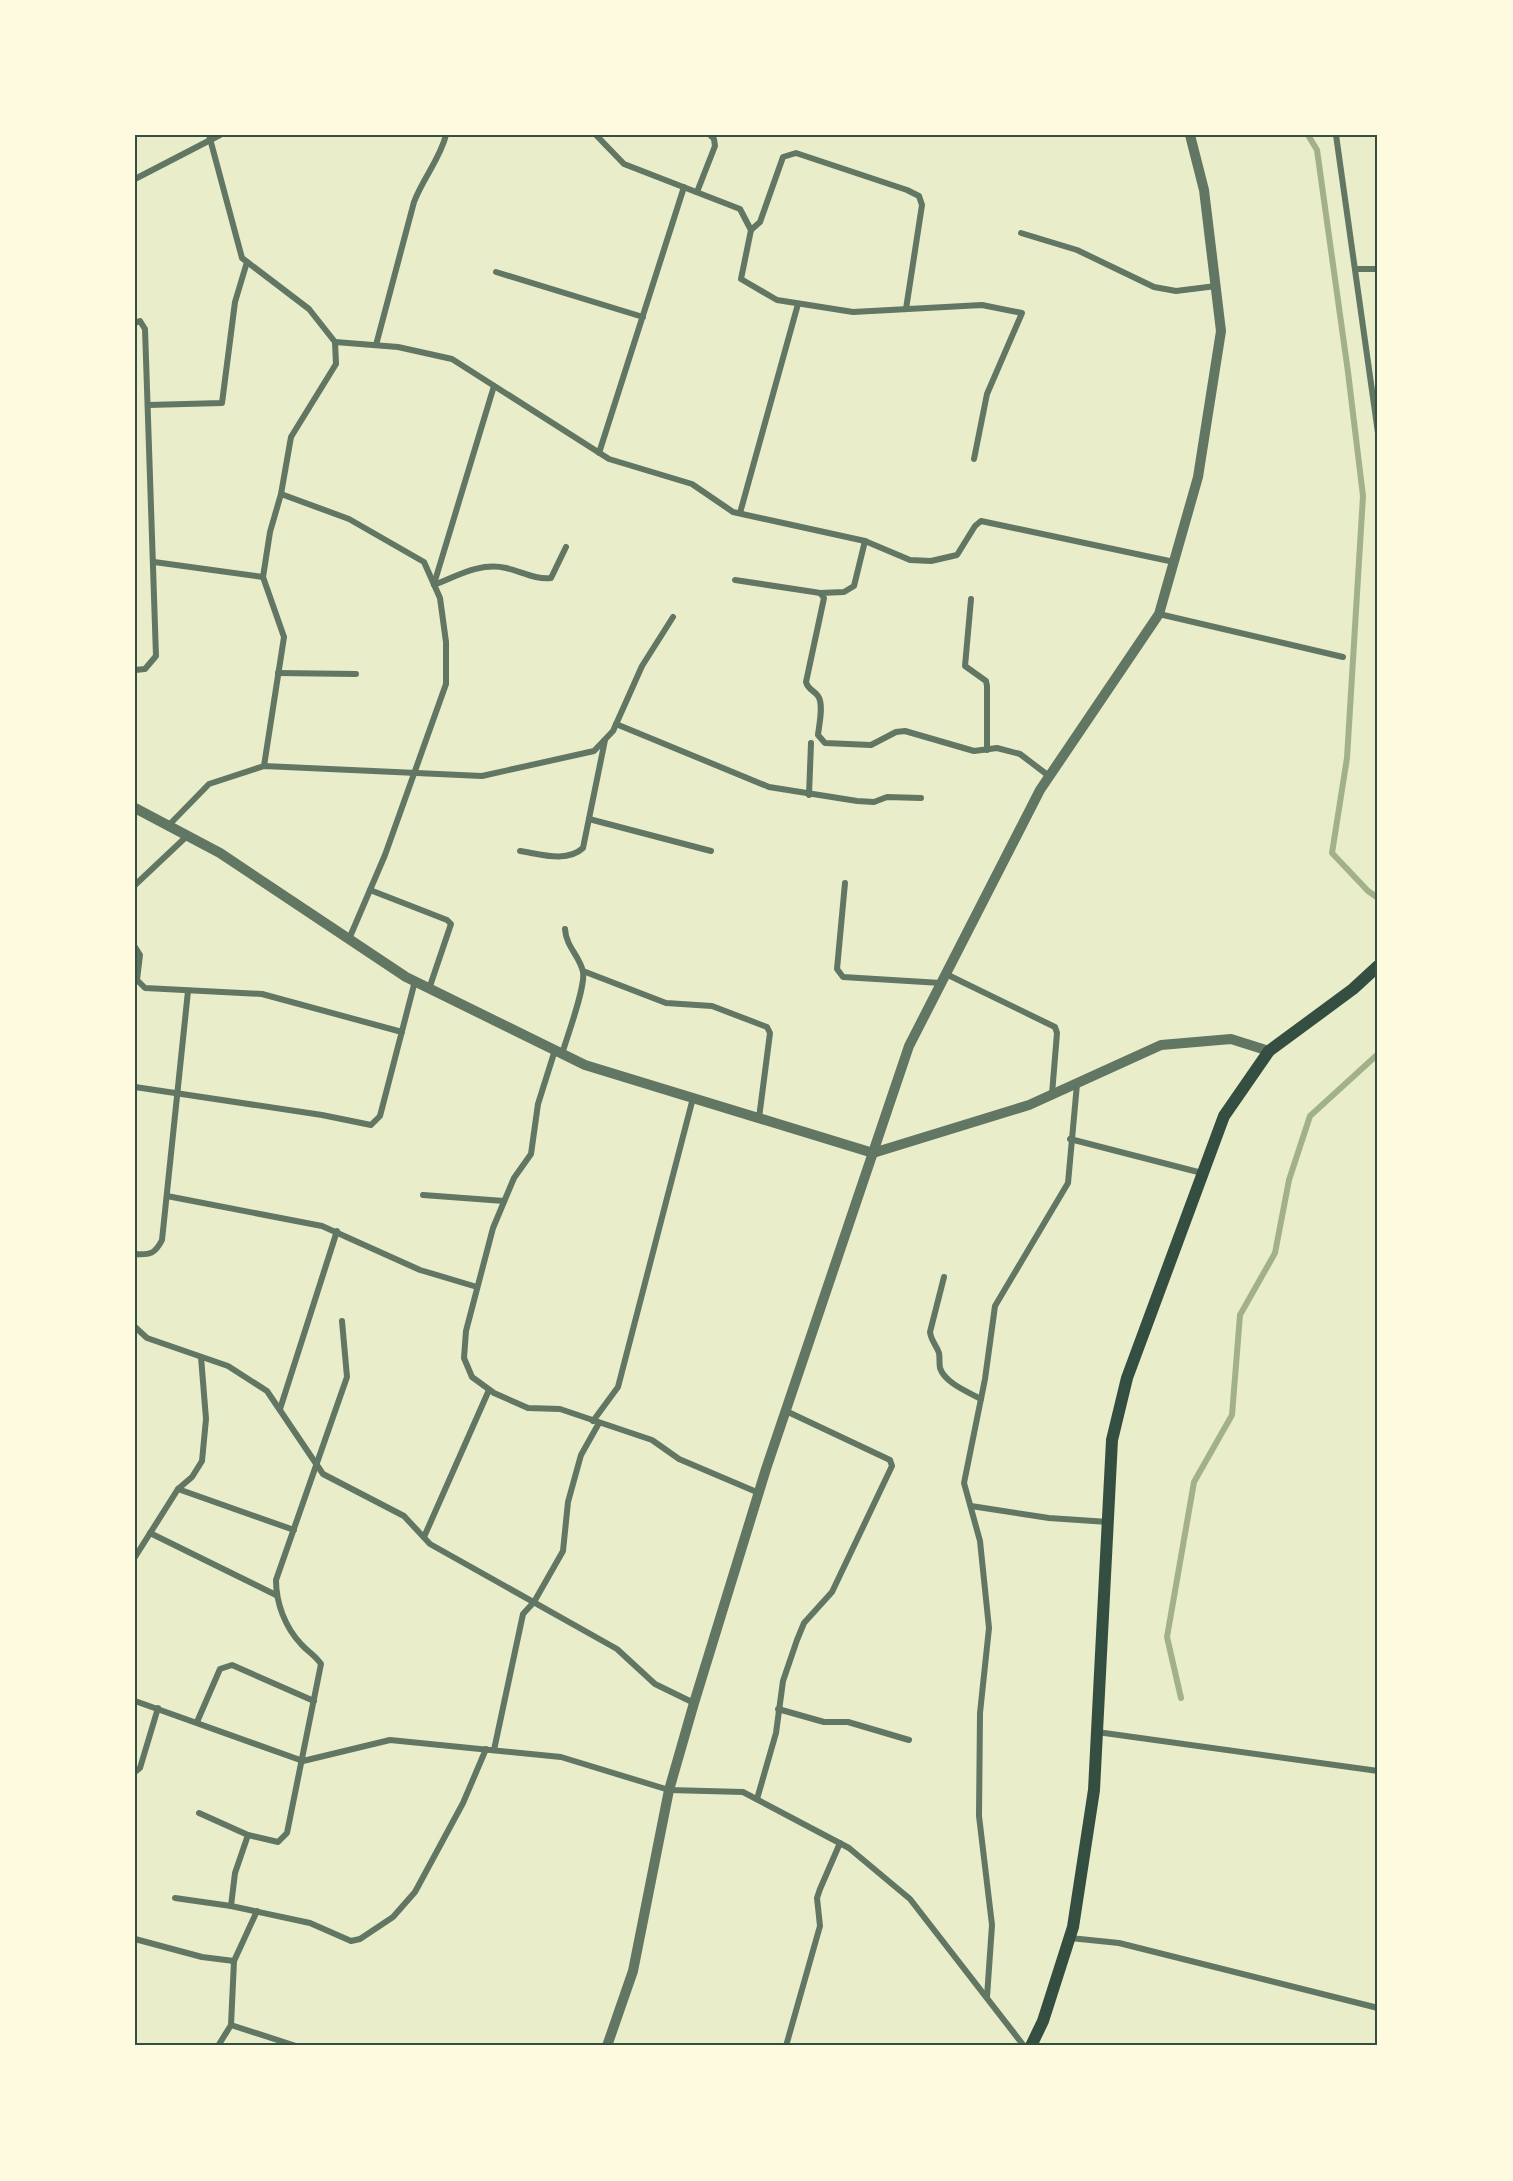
<svg xmlns="http://www.w3.org/2000/svg" width="1513" height="2181" font-family="'Open Sans',sans-serif">
  <style>
    .lines { fill: none; stroke-linecap: round; stroke-linejoin: round }
    .stream { stroke: #a3b18a; stroke-width: 6 }
    .minor { stroke: #617663; stroke-width: 6 }
    .tertiary { stroke: #617663; stroke-width: 10 }
    .secondary { stroke: #344e41; stroke-width: 12 }
    .neatline { fill: none; stroke: #344e41; stroke-width: 2 }
  </style>
  <rect width="100%" height="100%" fill="#e9edc9"/>
  <g class="lines">
    <!-- stream -->
    <g class="stream">
      <polyline points="1308,135 1317,150 1348,372 1363,496 1347,758 1332,853 1368,891 1378,898"/>
      <polyline points="1181,1698 1167,1637 1194,1482 1232,1415 1240,1315 1275,1253 1289,1180 1310,1116 1378,1054"/>
    </g>
    <!-- minor -->
    <g class="minor">
      <polyline points="209,135 242,258 309,309 335,342 336,364 291,437 281,494"/>
      <polyline points="596,135 624,164 740,209 751,230 741,279 777,300 853,312 982,305 1022,313 987,394 974,459"/>
      <polyline points="1336,135 1378,433"/>
      <polyline points="135,179 220,135"/>
      <polyline points="697,192 715,146 714,139 710,135"/>
      <polyline points="751,230 760,222 783,157 796,153 907,190 919,196 922,205 906,309"/>
      <polyline points="1021,233 1077,250 1154,287 1176,291 1216,286"/>
      <polyline points="1356,269 1378,269"/>
      <polyline points="496,272 643,317"/>
      <polyline points="135,323 140,321 145,329 156,656 145,669 135,670"/>
      <polyline points="335,342 398,347 452,359 609,459 692,484 733,512 865,541 910,560 931,561 957,555 975,526 981,521 1174,562"/>
      <path d="M376,345L414,202C423,178 440,159 446,135"/>
      <polyline points="148,405 222,403 235,302 247,262"/>
      <polyline points="599,453 684,187"/>
      <polyline points="740,513 798,304"/>
      <polyline points="154,562 263,577"/>
      <path d="M735,580L814,592L820,593L824,598L806,682C808,690 814,690 818,696C824,704 819,725 818,735L825,743L871,745L896,732L905,731L974,751L997,748L1020,754L1049,776"/>
      <polyline points="434,584 494,386"/>
      <path d="M434,585C457,576 480,562 506,568C520,571 536,580 551,578L566,547"/>
      <polyline points="820,593 844,592 854,586 865,541"/>
      <polyline points="971,599 965,666 986,681 987,686 987,750"/>
      <polyline points="1159,614 1343,657"/>
      <polyline points="278,673 356,674"/>
      <polyline points="616,724 769,787 857,801 874,802 887,797 921,798"/>
      <polyline points="264,766 284,637 263,577 270,532 281,494 349,519 424,562 440,598 446,642 446,684 385,855 349,939"/>
      <polyline points="809,795 811,743"/>
      <polyline points="589,819 711,851"/>
      <polyline points="168,826 209,784 264,766 482,776 594,751 613,731 642,666 673,617"/>
      <path d="M520,851C540,854 567,863 583,848L605,740"/>
      <polyline points="845,883 837,969 843,977 941,983"/>
      <polyline points="135,885 187,836"/>
      <polyline points="370,890 447,920 451,924 429,989"/>
      <polyline points="135,947 140,955 137,980 145,988 262,994 402,1032"/>
      <polyline points="583,971 666,1003 712,1006 767,1027 770,1033 759,1118"/>
      <polyline points="946,974 1055,1027 1057,1033 1052,1094"/>
      <polyline points="555,1050 538,1104 531,1154 514,1178 493,1228 466,1331 464,1358 472,1377 494,1393 528,1408 560,1409 652,1440 679,1459 759,1493"/>
      <path d="M562,1054C567,1037 586,986 583,972C580,956 566,947 565,929"/>
      <polyline points="135,1087 322,1115 371,1125 380,1116 415,981"/>
      <polyline points="1070,1139 1202,1173"/>
      <polyline points="423,1195 504,1201"/>
      <polyline points="167,1196 322,1226 420,1270 477,1287"/>
      <path d="M135,1254C150,1255 155,1254 162,1240L188,991"/>
      <path d="M944,1277L930,1332C931,1341 937,1346 939,1353C940,1358 939,1363 940,1368C945,1383 968,1392 981,1399"/>
      <polyline points="135,1327 147,1338 228,1366 267,1391 323,1474 404,1516 430,1544 617,1649 655,1684 694,1703"/>
      <polyline points="280,1409 337,1231"/>
      <polyline points="593,1421 618,1387 693,1098"/>
      <polyline points="178,1489 294,1530"/>
      <polyline points="971,1506 1049,1518 1108,1522"/>
      <polyline points="150,1533 276,1595"/>
      <polyline points="424,1537 489,1390"/>
      <polyline points="135,1557 178,1489 192,1477 202,1461 206,1419 201,1357"/>
      <polyline points="135,1701 303,1761 390,1740 561,1757 669,1790 743,1792 849,1848 910,1899 1024,2046"/>
      <polyline points="778,1709 824,1722 848,1722 909,1740"/>
      <polyline points="197,1722 220,1669 232,1665 314,1701"/>
      <polyline points="1097,1732 1378,1771"/>
      <polyline points="494,1750 523,1614 534,1602 563,1551 568,1502 581,1455 599,1423"/>
      <polyline points="135,1772 140,1768 158,1708"/>
      <polyline points="757,1799 776,1733 783,1681 797,1640 804,1623 832,1592 892,1466 890,1460 786,1411"/>
      <path d="M199,1813L248,1835L278,1842L287,1833L321,1664C315,1655 308,1652 301,1644C285,1627 276,1603 276,1580L347,1377L342,1321"/>
      <polyline points="175,1898 231,1906 310,1923 351,1941 360,1939 393,1917 415,1892 463,1803 486,1749"/>
      <polyline points="231,1906 235,1873 248,1835"/>
      <polyline points="1070,1938 1119,1943 1378,2008"/>
      <polyline points="135,1939 202,1957 234,1961"/>
      <polyline points="987,1997 992,1925 979,1816 980,1713 989,1628 980,1541 964,1483 985,1379 995,1306 1068,1183 1077,1084"/>
      <polyline points="231,2025 296,2046"/>
      <polyline points="218,2046 231,2025 234,1961 257,1911"/>
      <polyline points="786,2046 820,1926 817,1898 820,1889 840,1843"/>
    </g>
    <!-- tertiary -->
    <g class="tertiary">
      <polyline points="135,808 220,853 406,977 585,1065 873,1153 1029,1105 1161,1045 1231,1039 1269,1051"/>
      <polyline points="607,2046 633,1971 669,1790 694,1703 766,1469 909,1046 1040,790 1159,614 1198,477 1221,331 1204,190 1190,135"/>
    </g>
    <!-- secondary -->
    <polyline class="secondary" points="1031,2046 1043,2021 1073,1927 1094,1790 1112,1440 1127,1378 1224,1116 1269,1051 1353,989 1378,966"/>
  </g>
  <!-- border -->
  <rect width="1513" height="2181" fill="none" stroke="#fefae0" stroke-width="273"/>
  <rect x="136" y="136" width="1240" height="1908" class="neatline"/>
</svg>
